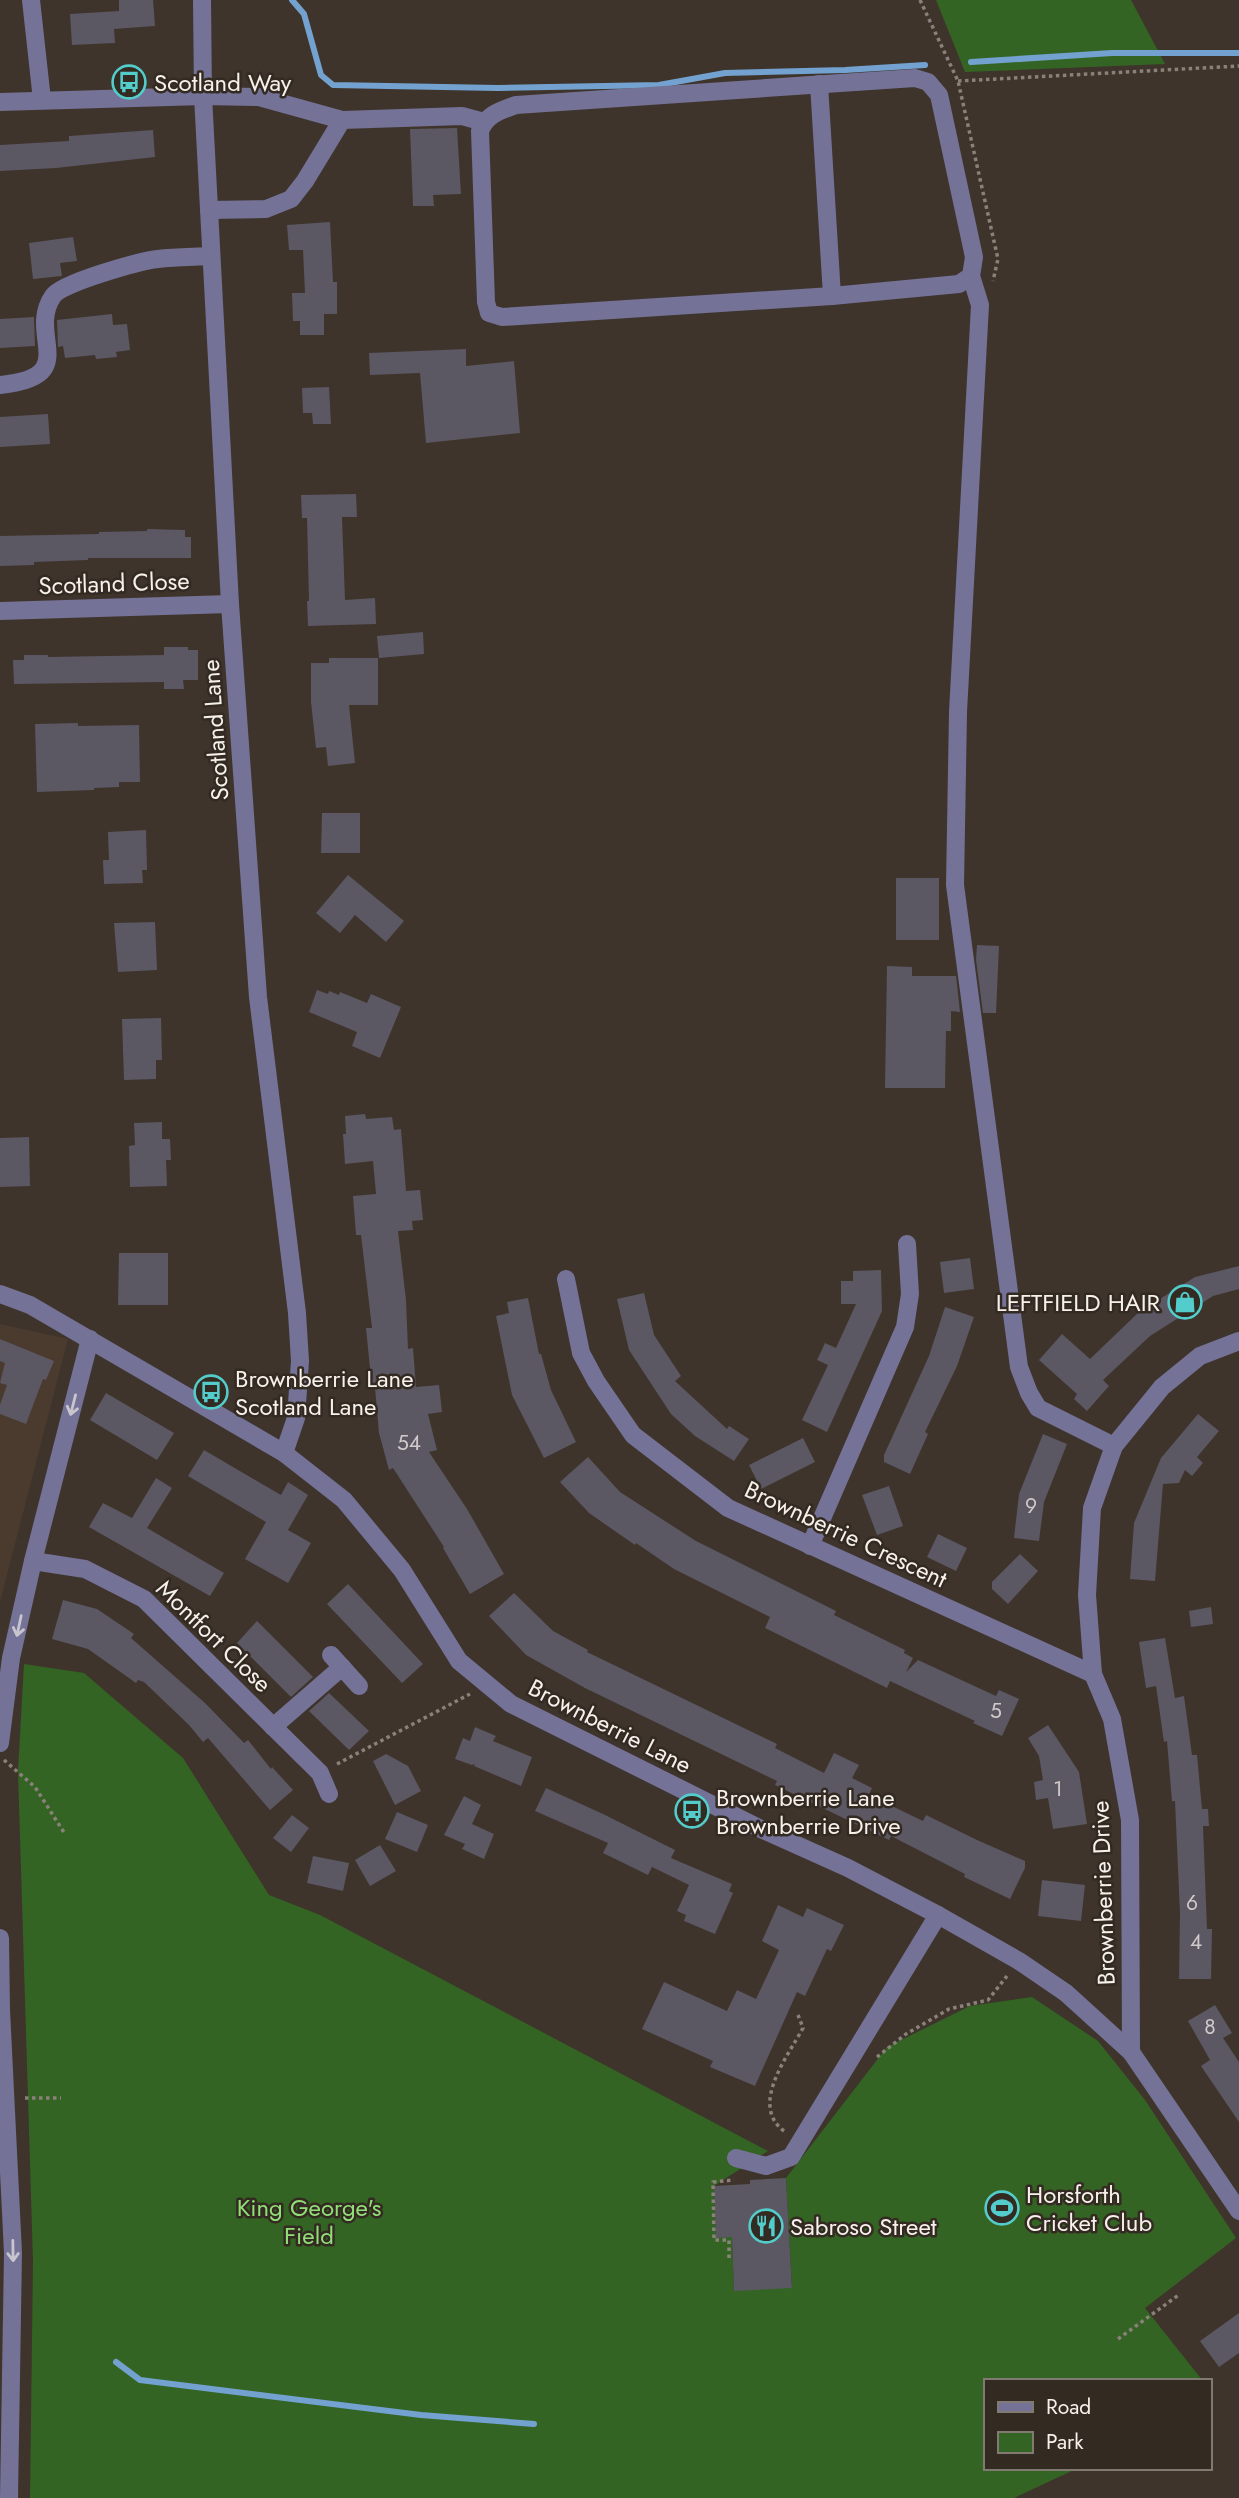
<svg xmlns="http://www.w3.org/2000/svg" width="1239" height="2498" font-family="Jost,sans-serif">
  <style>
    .built { fill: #4a3b2e }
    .green { fill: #346423 }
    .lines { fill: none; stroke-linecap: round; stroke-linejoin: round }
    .stream { stroke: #73a2d0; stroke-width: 6 }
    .building { fill: #5b5763 }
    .path { stroke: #89817a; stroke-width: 3.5; stroke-dasharray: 3.5 3.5; stroke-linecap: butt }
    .minor { stroke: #747297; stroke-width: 18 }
    .oneway { stroke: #c9c5ce }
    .labels { text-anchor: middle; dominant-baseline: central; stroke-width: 5; stroke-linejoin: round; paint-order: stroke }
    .number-label { font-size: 21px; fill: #d0caca }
    .poi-label { font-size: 24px; fill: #f7f1ec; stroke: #332a22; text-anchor: start }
    .street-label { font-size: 24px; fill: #f7f1ec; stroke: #332a22 }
    .park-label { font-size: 24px; fill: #92df79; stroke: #332a22 }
  </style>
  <rect width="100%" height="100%" fill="#3e342b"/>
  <!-- built -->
  <polygon class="built" points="0,1324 68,1339 0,1602"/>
  <!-- green -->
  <g class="green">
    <polygon points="936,0 1131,0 1165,64 965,72"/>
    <polygon points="24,1664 84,1673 183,1758 269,1895 320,1915 768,2151 714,2186 716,2237 732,2237 734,2290 792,2287 786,2178 887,2047 970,2006 1032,1997 1098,2041 1145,2100 1236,2238 1145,2308 1203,2381 985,2381 985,2468 1078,2468 1014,2498 30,2498 33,2261 18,1771"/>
  </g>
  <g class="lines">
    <!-- stream -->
    <g class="stream">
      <polyline points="292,0 304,14 321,75 333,85 498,88 659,85 725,73 845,70 925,65"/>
      <polyline points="971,62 1112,53 1239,53"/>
      <polyline points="116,2362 140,2380 421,2415 534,2424"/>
    </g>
  </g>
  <!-- building -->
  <g class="building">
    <polygon points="119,0 153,0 155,26 114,29 115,43 72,45 70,14 119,11"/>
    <polygon points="457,128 461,194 433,195 434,206 413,206 410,129"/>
    <polygon points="153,130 155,157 56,168 0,171 0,145 69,141 69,136"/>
    <polygon points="330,222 333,282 337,282 337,314 324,314 324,335 300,335 300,321 293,321 292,293 305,293 303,250 289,250 287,225"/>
    <polygon points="73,237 77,261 60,263 62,276 33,279 29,243"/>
    <polygon points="112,314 113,325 127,324 130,350 116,352 117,357 96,359 95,355 65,358 63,346 58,347 57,320"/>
    <polygon points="34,317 35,346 0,348 0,319"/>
    <polygon points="466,349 466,366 514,361 520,433 426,443 420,373 370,375 369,353"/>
    <polygon points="329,387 331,424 313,424 312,413 303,413 302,388"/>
    <polygon points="48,414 50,444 0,447 0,417"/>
    <polygon points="356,494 357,517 342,517 345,600 375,598 376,624 308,626 307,601 309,601 307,518 302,518 301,495"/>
    <polygon points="147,529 185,530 185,537 191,537 191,558 88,558 88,560 34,562 34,565 0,566 0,536 99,534 99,532 147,531"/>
    <polygon points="423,632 424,654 379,658 377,636"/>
    <polygon points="164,647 188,647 188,650 198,650 198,680 183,680 184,689 164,689 164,682 14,684 13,660 24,660 24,655 48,655 48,657 164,655"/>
    <polygon points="329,658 378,658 378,705 349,705 355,763 328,766 326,747 316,748 311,702 311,663 329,663"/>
    <polygon points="78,723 78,726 139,725 140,782 119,782 119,787 94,788 94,790 37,792 35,724"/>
    <polygon points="322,813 360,813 360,853 321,853"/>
    <polygon points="146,830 147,870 142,870 143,883 104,884 103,860 109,860 108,832"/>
    <polygon points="348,875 404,921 386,942 355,915 340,933 316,913"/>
    <rect x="896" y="878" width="43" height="62"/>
    <polygon points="155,922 157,970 118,972 114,923"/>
    <polygon points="977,945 999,946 996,1013 983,1013 976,960"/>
    <polygon points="887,966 912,967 912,976 956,976 960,1012 951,1011 951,1031 946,1031 945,1088 885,1088"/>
    <polygon points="317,990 328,994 329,991 339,995 340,992 367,1003 371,994 401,1007 380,1058 352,1046 357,1032 309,1012"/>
    <polygon points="161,1018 162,1060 156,1060 156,1079 124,1080 122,1019"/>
    <polygon points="365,1114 366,1119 392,1117 394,1130 401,1129 406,1191 420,1190 423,1220 412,1221 413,1230 398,1231 406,1300 408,1349 413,1348 416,1387 439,1385 442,1412 428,1414 437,1450 429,1452 467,1509 504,1574 470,1594 443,1548 444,1547 393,1468 389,1470 379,1433 375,1388 372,1388 366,1328 372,1328 361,1235 356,1235 353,1196 376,1194 373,1161 345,1164 343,1134 346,1134 345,1116"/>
    <polygon points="162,1122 162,1139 170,1139 171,1160 166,1160 167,1186 130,1187 129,1146 135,1145 134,1123"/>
    <polygon points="29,1137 30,1186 0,1187 0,1138"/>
    <polygon points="119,1253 168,1253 168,1305 118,1305"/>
    <polygon points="970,1258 974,1289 944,1293 940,1262"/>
    <polygon points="1239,1266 1239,1289 1213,1296 1150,1336 1103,1380 1109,1386 1087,1411 1074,1399 1077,1394 1039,1360 1062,1334 1090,1359 1139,1312 1195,1277"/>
    <polygon points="881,1270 882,1311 827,1432 802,1420 828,1365 817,1360 825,1343 836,1348 856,1304 841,1304 841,1281 853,1281 853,1271"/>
    <polygon points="644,1293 654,1335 681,1376 675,1381 727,1429 729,1426 749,1439 734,1461 695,1436 671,1414 629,1350 617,1299"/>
    <polygon points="528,1298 539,1354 541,1354 551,1390 576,1442 544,1458 512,1395 496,1316 509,1313 507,1302"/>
    <polygon points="945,1307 974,1317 957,1366 925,1432 928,1434 910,1474 884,1462 884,1455 929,1356"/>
    <polygon points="0,1339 54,1361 46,1380 43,1379 26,1424 0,1414 0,1405 7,1385 0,1383 5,1363 0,1361"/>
    <polygon points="106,1393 174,1433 157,1460 90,1420"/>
    <polygon points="1198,1414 1219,1431 1197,1457 1203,1463 1192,1476 1185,1470 1179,1483 1163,1484 1155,1581 1130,1579 1134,1523 1161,1458"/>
    <polygon points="1043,1434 1067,1444 1044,1502 1039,1541 1014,1538 1019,1494"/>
    <polygon points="803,1438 815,1462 761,1489 749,1465"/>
    <polygon points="204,1450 281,1495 288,1482 308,1495 288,1530 311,1543 288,1583 245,1559 266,1522 188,1476"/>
    <polygon points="588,1457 620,1492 696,1541 836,1611 834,1615 905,1650 904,1653 913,1658 906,1672 918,1660 996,1696 999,1690 1019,1699 1002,1736 973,1723 975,1721 890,1681 887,1688 765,1628 770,1617 674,1569 636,1543 635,1545 589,1513 560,1482"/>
    <polygon points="156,1478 172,1488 147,1528 224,1573 210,1596 89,1527 103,1503 132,1518"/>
    <polygon points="889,1486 903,1526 877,1535 862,1495"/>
    <polygon points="938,1534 967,1548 956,1571 927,1557"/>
    <polygon points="1020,1554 1038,1571 1008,1604 992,1589 992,1582"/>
    <polygon points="348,1584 423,1664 402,1683 327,1604"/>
    <polygon points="514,1593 553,1631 588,1650 587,1652 777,1744 775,1748 824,1773 834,1753 859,1765 852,1778 872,1788 869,1795 923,1821 926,1815 977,1840 1025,1861 1025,1868 1010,1899 964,1877 965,1874 891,1836 889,1840 775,1785 777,1781 585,1688 526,1655 489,1616"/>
    <polygon points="63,1600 97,1609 134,1634 131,1638 205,1703 244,1743 248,1740 271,1769 272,1767 293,1790 270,1810 208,1738 203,1742 189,1725 144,1682 138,1680 136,1683 88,1649 52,1639"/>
    <polygon points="1211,1607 1213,1624 1191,1627 1189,1611"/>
    <polygon points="257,1621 313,1677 291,1697 237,1643"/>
    <polygon points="1165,1638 1175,1698 1184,1696 1192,1755 1197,1755 1202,1809 1208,1809 1209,1826 1203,1826 1207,1929 1212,1929 1211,1979 1179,1979 1180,1913 1175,1801 1172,1801 1167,1741 1164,1742 1156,1686 1146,1688 1139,1642"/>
    <polygon points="329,1693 369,1731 349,1750 309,1711"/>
    <polygon points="1048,1725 1079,1772 1087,1824 1053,1829 1048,1798 1036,1800 1034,1782 1043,1780 1039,1756 1028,1738"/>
    <polygon points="475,1727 496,1736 493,1741 532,1757 521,1786 474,1766 475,1764 472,1765 455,1759 463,1738 470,1741"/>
    <polygon points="386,1754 408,1766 421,1791 395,1805 373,1761"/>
    <polygon points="546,1788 603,1814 675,1850 671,1858 732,1884 729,1891 733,1893 715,1934 684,1921 686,1915 677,1911 689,1885 652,1867 648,1875 603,1853 608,1843 535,1811"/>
    <polygon points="464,1796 481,1805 472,1824 494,1834 484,1859 462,1849 465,1844 444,1835"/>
    <polygon points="397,1812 428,1825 417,1852 385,1839"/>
    <polygon points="292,1815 309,1828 291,1852 273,1838"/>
    <polygon points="380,1845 396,1871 370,1886 355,1860"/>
    <polygon points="313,1856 349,1863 343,1891 307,1883"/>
    <polygon points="1042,1880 1085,1885 1081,1921 1038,1916"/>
    <polygon points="778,1905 803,1917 807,1908 844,1925 831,1951 827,1949 805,1996 797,1992 755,2086 710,2067 713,2061 642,2029 664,1982 727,2011 737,1990 756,1999 779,1950 762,1941"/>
    <polygon points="1215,2005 1232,2033 1223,2038 1239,2062 1239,2122 1201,2066 1210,2060 1188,2021"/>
    <polygon points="786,2178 792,2288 734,2291 732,2237 716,2238 714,2186 750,2184 750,2180"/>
    <polygon points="1239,2313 1239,2353 1219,2367 1200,2341"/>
  </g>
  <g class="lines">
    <!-- path -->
    <g class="path">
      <polyline points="920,0 958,81 998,259 993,281"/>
      <polyline points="958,81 1239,66"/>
      <polyline points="4,1760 35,1787 65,1834"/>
      <polyline points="337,1764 470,1694"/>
      <polyline points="877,2057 906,2034 949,2009 988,2000 1007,1976"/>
      <polyline points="25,2098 61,2098"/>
      <path d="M784,2131C749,2105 788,2056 803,2028L798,2015"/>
      <polyline points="729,2258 729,2240 714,2240 713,2182 734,2180"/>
      <polyline points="1118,2339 1180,2294"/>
    </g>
    <!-- minor -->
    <g class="minor">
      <polyline points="31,0 42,100"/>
      <polyline points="202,0 203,96 230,604 258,997 297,1313 300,1361 296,1418 284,1453"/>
      <path d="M915,78L928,82L939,95L974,257L971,276L959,284L832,296L502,317L489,313L486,302L480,131C487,114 500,111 516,105Z"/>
      <polyline points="819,84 832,296"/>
      <polyline points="0,102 203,96 259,97 342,120 462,116 484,122"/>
      <polyline points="209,210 266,209 291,199 305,181 342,120"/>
      <polyline points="971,276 980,305 958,712 955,885 1019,1367 1029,1393 1038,1408 1114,1446"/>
      <path d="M0,385C83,377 26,335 53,296C61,283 140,261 158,259C175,257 194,257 211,256"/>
      <polyline points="0,611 230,604"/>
      <polyline points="566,1279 581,1353 596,1381 633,1435 728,1508 1093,1674"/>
      <polyline points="0,1294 30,1305 284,1453 344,1500 402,1570 459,1661 511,1704 761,1829 848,1868 938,1915 1019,1961 1066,1993 1131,2052 1239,2211"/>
      <polyline points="810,1546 905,1327 910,1294 907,1244"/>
      <polyline points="33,1561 85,1569 144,1599 320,1773 329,1794"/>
      <polyline points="331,1655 359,1686"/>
      <polyline points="273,1727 342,1667"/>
      <polyline points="0,1743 11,1658 33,1561 90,1339"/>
      <polyline points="0,1938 1,2010 13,2253 9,2498"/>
      <polyline points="1131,2052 1130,1820 1112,1719 1093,1674 1087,1595 1092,1508 1114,1446 1162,1387 1200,1356 1239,1341"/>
      <polyline points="736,2158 766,2166 791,2157 938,1915"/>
    </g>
  </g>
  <!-- one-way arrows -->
  <defs><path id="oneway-shaft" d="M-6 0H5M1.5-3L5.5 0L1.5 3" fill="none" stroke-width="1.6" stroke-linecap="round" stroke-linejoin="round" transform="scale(1.75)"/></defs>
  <g class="oneway">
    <use href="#oneway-shaft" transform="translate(73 1405) rotate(104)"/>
    <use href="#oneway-shaft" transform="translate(19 1626) rotate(102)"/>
    <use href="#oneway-shaft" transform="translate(13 2251) rotate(89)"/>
  </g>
  <!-- icons -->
  <defs>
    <symbol id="bus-ring" viewBox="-11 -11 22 22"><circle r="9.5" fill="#332a22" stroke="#53cdcb" stroke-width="1.5"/><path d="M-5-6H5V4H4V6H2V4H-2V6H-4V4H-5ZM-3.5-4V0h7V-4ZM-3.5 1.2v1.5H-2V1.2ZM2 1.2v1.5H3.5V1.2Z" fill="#53cdcb"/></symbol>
    <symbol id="shop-ring" viewBox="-11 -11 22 22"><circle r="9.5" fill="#332a22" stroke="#53cdcb" stroke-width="1.5"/><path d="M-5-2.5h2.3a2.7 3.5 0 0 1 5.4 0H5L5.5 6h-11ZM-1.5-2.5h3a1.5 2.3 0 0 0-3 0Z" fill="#53cdcb"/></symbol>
    <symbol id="stadium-ring" viewBox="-11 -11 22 22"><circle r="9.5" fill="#332a22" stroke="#53cdcb" stroke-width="1.5"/><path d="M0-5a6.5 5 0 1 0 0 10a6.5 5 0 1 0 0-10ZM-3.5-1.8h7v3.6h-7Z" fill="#53cdcb"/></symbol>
    <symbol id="restaurant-ring" viewBox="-11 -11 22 22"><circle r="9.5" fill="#332a22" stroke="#53cdcb" stroke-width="1.5"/><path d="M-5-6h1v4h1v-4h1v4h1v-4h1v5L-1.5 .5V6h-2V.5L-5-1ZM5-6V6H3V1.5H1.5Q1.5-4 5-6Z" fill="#53cdcb"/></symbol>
  </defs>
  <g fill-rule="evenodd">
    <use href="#bus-ring" x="110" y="63" width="38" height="38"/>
    <use href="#shop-ring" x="1166" y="1283" width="38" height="38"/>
    <use href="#bus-ring" x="192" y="1373" width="38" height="38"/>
    <use href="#bus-ring" x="673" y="1792" width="38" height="38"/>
    <use href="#stadium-ring" x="983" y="2189" width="38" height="38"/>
    <use href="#restaurant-ring" x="747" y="2207" width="38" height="38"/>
  </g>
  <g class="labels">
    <!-- number labels -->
    <g class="number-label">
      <text x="409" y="1443">54</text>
      <text x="1031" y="1506">9</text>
      <text x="996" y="1711">5</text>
      <text x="1058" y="1789">1</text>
      <text x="1192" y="1903">6</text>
      <text x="1196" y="1942">4</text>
      <text x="1210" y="2027">8</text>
    </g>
    <!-- poi labels -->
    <g class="poi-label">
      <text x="154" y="82">Scotland Way</text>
      <text x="1160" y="1302" text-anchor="end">LEFTFIELD HAIR</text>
      <text x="235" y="1378">Brownberrie Lane<tspan x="235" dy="28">Scotland Lane</tspan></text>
      <text x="716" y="1797">Brownberrie Lane<tspan x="716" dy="28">Brownberrie Drive</tspan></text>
      <text x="1026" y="2194">Horsforth<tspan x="1026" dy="28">Cricket Club</tspan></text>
      <text x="790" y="2226">Sabroso Street</text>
    </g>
    <!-- street labels -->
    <g class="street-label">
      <text transform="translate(114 583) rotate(-2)">Scotland Close</text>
      <text transform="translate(215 730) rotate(-94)">Scotland Lane</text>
      <text transform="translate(846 1534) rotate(25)">Brownberrie Crescent</text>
      <text transform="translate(214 1636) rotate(44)">Montfort Close</text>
      <text transform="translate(610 1726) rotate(27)">Brownberrie Lane</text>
      <text transform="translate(1103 1893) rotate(-92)">Brownberrie Drive</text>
    </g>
    <!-- park labels -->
    <g class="park-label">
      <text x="309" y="2207">King George's<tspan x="309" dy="28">Field</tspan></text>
    </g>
  </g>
  <!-- legend -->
  <rect x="984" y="2379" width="228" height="91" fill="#332a22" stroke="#817a73" stroke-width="2"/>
  <rect x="998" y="2402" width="35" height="10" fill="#747297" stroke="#817a73" stroke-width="2"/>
  <text x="1046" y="2414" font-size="21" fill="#f7f1ec">Road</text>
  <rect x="998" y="2432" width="35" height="21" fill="#346423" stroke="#817a73" stroke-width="2"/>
  <text x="1046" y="2449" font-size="21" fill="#f7f1ec">Park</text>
</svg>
